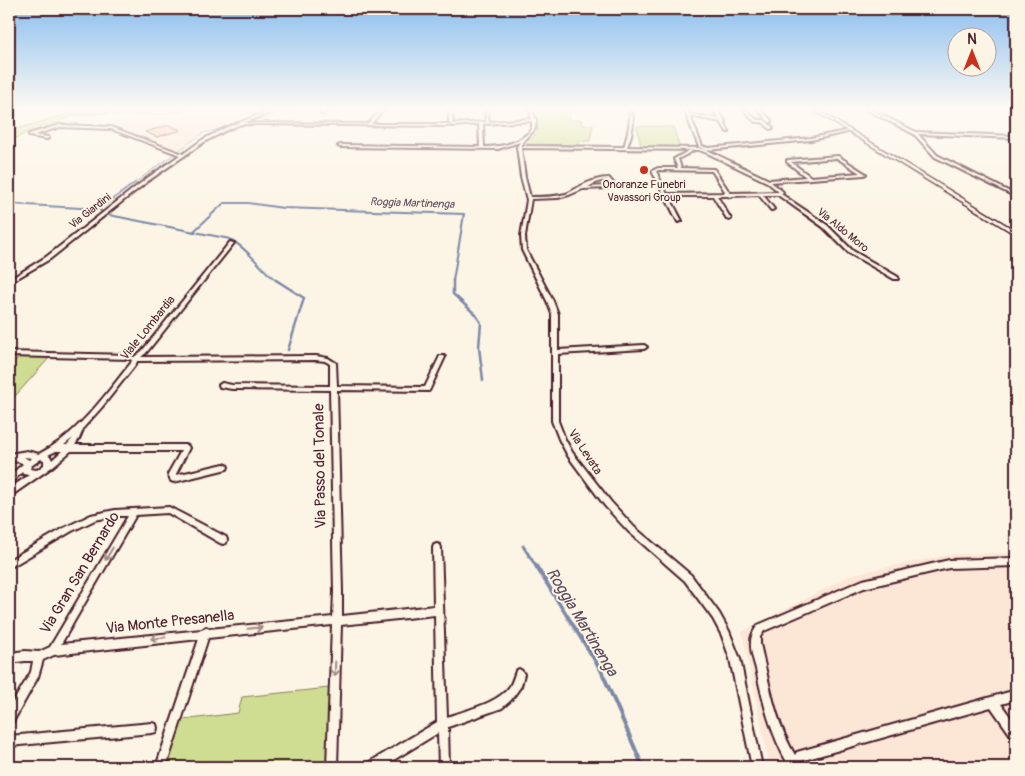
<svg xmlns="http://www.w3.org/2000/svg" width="1025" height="776" font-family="Pangolin,sans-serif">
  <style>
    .built { fill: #fce6d6 }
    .green { fill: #cedd91; stroke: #8c7e5e }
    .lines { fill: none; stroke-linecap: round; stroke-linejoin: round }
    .stream-far4 { stroke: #7c88a7; stroke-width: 1 }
    .stream-far3 { stroke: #7c88a7; stroke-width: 2 }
    .stream-far2 { stroke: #7c88a7; stroke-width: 2.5 }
    .stream-far1 { stroke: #7c88a7; stroke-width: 3 }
    .stream { stroke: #7c88a7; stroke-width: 4 }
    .building { fill: #fcc2b4; stroke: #4a1f2b }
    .minor-casing { stroke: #4a1f2b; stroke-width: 4 }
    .tertiary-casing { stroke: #4a1f2b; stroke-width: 3 }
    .minor { fill: #fcf5e5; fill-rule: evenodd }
    .tertiary { fill: #fcf5e5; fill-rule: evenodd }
    .oneway { stroke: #a38a88 }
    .poi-dot { fill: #c8321e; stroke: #fcf5e5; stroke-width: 2 }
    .labels { text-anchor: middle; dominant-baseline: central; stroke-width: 4; stroke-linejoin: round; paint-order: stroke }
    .far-poi-label { font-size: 11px; fill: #4a1f2b; stroke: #fcf5e5 }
    .far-water-label { font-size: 11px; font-style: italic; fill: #5f4b5f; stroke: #fcf5e5 }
    .far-street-label { font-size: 11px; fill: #4a1f2b; stroke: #fcf5e5 }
    .street-label { font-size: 12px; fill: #4a1f2b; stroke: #fcf5e5 }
    .near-street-label { font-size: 15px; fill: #4a1f2b; stroke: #fcf5e5 }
    .near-water-label { font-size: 16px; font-style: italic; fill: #5f4b5f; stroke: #fcf5e5 }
  </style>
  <rect width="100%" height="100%" fill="#fcf5e5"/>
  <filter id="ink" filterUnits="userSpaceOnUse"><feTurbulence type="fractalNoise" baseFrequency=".02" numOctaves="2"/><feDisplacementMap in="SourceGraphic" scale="10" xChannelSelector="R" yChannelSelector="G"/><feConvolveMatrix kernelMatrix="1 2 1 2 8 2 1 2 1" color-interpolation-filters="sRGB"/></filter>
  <g filter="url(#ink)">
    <!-- built -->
    <g class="built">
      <polygon points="194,109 258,109 230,124 205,131 176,151 113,128 127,119"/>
      <polygon points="1016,553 1016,767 770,767 742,632 853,574 953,554"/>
    </g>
    <!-- green -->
    <g class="green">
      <polygon points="118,109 127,112 194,109 164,114 115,115 112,114 112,112 74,116 61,120 58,124 26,133 9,142 9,131 67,114"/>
      <polygon points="533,110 569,112 569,120 582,120 581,125 593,125 590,141 580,141 578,145 526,144 538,131 537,117"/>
      <polygon points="637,126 673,127 680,148 641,147"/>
      <polygon points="19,357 50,357 9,403 9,367"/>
      <polygon points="329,688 328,767 166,767 182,720 238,713 242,697"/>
    </g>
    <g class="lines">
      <!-- stream-far4 -->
      <g class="stream-far4">
        <polyline points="249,120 263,119 294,109"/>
        <polyline points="133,184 203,133 237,124"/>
      </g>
      <!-- stream-far3 -->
      <g class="stream-far3">
        <path d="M135,183L99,209L104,214L230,239C249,249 260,269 277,281"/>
        <polyline points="9,204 99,209"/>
        <polyline points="193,232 224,203 248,203 283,208 464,214 453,281"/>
      </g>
      <!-- stream-far2 -->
      <g class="stream-far2">
        <polyline points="276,280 304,298 288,350"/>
        <polyline points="453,280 453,294 476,315 481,323 479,347 483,380"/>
      </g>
      <!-- stream-far1 -->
      <polyline class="stream-far1" points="523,546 537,568"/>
      <!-- stream -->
      <polyline class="stream" points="536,566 601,670 643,767"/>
    </g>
    <!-- building -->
    <polygon class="building" points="169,125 181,130 157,137 145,132"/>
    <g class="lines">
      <defs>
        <g id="minor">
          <polygon points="275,109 278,109 244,123 368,124 382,109 384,109 371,124 448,124 450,125 448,126 241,124 227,130 204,142 148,181 50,259 9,283 9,280 46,257 146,179 180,155 111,129 60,127 34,135 48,137 49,138 47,139 29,136 29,134 60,125 111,127 183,154 202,140 225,128"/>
          <polygon points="327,109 330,109 323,114 321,114 321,112"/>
          <polygon points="449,109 451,109 453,123 451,124 449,123"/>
          <path d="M485,109H487L489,122L532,119L529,109H531L536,120L535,129L523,142L521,146L624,147C628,134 631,123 629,109H631C635,122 632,134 627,147L699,148L709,151L769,180L806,177L787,162V160L838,156L866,174L864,175L771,182L782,191L783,192L781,194L827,225L853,251L898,277V279H894L849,253L823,227L778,195H763L774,209L772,210H771L759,195L732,196L730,197L728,196H717L731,219L729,220L727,219L713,196H669L682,221L678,222L652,171L658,168H678L674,159L690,150L693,151L678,159L681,168L714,169L730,193L779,192L767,182L707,153L699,150L521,148L525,177L530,197C542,197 554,197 566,194C571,192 575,189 579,187C588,182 599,178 609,178L614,184L608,188L583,189L569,195L558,198L531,199L525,236L526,250L553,301L558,314V350L644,345L647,347L644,349L558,354V421L565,439L572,452L611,502L634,527L691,575L719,613L729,631L740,659L762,767H752L730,659L722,636L713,619L685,581L628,531L605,506L568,456L559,439L552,421V314L547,301L522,250L521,236L527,200L521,177L517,147L520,142L498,149L340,147L338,146L340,145L480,147L479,124L452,126L450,125L452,124L486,122ZM532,121V129C521,143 502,147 484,147L483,124ZM837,158L860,173L811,177L791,162ZM659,170L712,171L726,193L667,194L656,171ZM607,180L610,184L607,186L588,187L597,182Z"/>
          <polygon points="684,109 686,109 689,114 720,119 714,111 717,110 725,121 724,122 729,132 727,132 721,122 690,116 702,146 708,148 811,138 850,130 852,131 811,140 707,150 699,147"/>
          <polygon points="743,109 745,109 757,120 765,120 773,128 770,129 763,122 755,122"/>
          <polygon points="757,109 759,109 771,120 771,122 769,122"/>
          <polygon points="867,109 870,109 916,132 1016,136 1016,138 918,134 937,155 1016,195 1016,197 935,157 914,134 867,110"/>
          <path d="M230,242L234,243L146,353L141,357L316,356L328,358L336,363L337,386L425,387L440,356H444L445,357L429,391L337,390L342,591V616L434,606L433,548L434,545L437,544L440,545L441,548L447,717C467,710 499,703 510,686C513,681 514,676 516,671L519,669L522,671L524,674L521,686L511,700L502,708L448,727L449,767H439L438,733L382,767H367L368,763L437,722L435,615L341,625L337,767H327L332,625L208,638L166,767H156L199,639L54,655L43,660L38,677L13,722L9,723V709L31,672L33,661H25L9,663V653L25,651L39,652L50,647L128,516H115L95,520L72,531L9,568V560L66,527L91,515L115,510L169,507L226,537L227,540L226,543L223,544L220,543L168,513L136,515L61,644L202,630L206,627L209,629L333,617L334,591L330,390L232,389L220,387L219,385L222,383L232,385L330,386V364L325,361L316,360L137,361L136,364L102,407L84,427L79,439L75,445H186L188,446L189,448L176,474V475L224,464L227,465L228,467L227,469L174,482L171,481L168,474L181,451H71L52,467L12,495L9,496V489L29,475L23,474L22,472L12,482L9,483V476L23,464L20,462L9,461V454L27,451L39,454C46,450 53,446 60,441C88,420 109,390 131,363L132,360L129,359L9,356V352L129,355L134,357L142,351ZM73,438L67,445H64ZM56,451H62L52,460L50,456L48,455ZM24,457L32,458L29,460ZM41,459L44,460V465L37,470L30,469L31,466Z"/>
          <path d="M1016,558V566L949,568L864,588L764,631L760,637V644C769,682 775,722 795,755L797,752L811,748L1016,690V700L1001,704L1016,725V738L1012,737L991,707L804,760L799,767H788V764C771,735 763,702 756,669C754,661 750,651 751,642C751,636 754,630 758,625L863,580L949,560Z"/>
          <polygon points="152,723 156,724 157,728 156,732 152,733 9,746 9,736"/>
        </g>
        <polygon id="tertiary" points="812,109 816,109 1016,231 1016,235"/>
      </defs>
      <!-- minor casing -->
      <use href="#minor" class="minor-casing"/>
      <!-- tertiary casing -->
      <use href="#tertiary" class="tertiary-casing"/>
      <!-- minor -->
      <use href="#minor" class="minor"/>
      <!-- tertiary -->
      <use href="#tertiary" class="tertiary"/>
    </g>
    <!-- one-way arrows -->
    <defs><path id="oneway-shaft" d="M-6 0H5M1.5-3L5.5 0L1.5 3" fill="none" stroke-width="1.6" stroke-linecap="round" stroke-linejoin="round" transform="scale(1.25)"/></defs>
    <g class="oneway">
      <use href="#oneway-shaft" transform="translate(109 554) rotate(121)"/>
      <use href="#oneway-shaft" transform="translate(255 628) rotate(-6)"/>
      <use href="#oneway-shaft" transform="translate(158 638) rotate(174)"/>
      <use href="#oneway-shaft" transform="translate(335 669) rotate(92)"/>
    </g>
  </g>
  <!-- sky -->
  <linearGradient id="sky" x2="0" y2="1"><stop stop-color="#8abeef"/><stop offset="0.5" stop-color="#fefaf3"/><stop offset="1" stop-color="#fefaf3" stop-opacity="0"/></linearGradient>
  <rect width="1025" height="217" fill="url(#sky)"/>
  <!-- markers -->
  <circle class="poi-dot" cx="644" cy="170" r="5"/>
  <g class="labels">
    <!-- far-poi labels -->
    <g class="far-poi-label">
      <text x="644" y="184">Onoranze Funebri<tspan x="644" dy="13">Vavassori Group</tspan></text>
    </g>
    <!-- far-water labels -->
    <g class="far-water-label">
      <text transform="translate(412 203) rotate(2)">Roggia Martinenga</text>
    </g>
    <!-- far-street labels -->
    <g class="far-street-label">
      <text transform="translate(90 211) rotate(-38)">Via Giardini</text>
      <text transform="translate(843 230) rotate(39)">Via Aldo Moro</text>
    </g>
    <!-- street labels -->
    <g class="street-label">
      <text transform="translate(148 328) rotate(-51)">Viale Lombardia</text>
      <text transform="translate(585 452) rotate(57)">Via Levata</text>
    </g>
    <!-- near-street labels -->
    <g class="near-street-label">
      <text transform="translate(320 466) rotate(-91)">Via Passo del Tonale</text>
      <text transform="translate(80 573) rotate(-59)">Via Gran San Bernardo</text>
      <text transform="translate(170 622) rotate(-6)">Via Monte Presanella</text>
    </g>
    <!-- near-water labels -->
    <g class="near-water-label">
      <text transform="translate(582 622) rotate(59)">Roggia Martinenga</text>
    </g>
  </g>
  <!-- margin -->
  <rect width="1025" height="776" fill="none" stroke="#fcf5e5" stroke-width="30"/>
  <rect x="15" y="15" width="995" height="746" fill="none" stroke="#4a1f2b" stroke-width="2" filter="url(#ink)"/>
  <!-- north arrow -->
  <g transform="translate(972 52)"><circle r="24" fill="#fcf5e5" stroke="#b59f9b"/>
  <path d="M0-4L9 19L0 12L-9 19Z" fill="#c8321e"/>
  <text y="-8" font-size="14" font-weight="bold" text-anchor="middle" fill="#4a1f2b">N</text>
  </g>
</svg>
